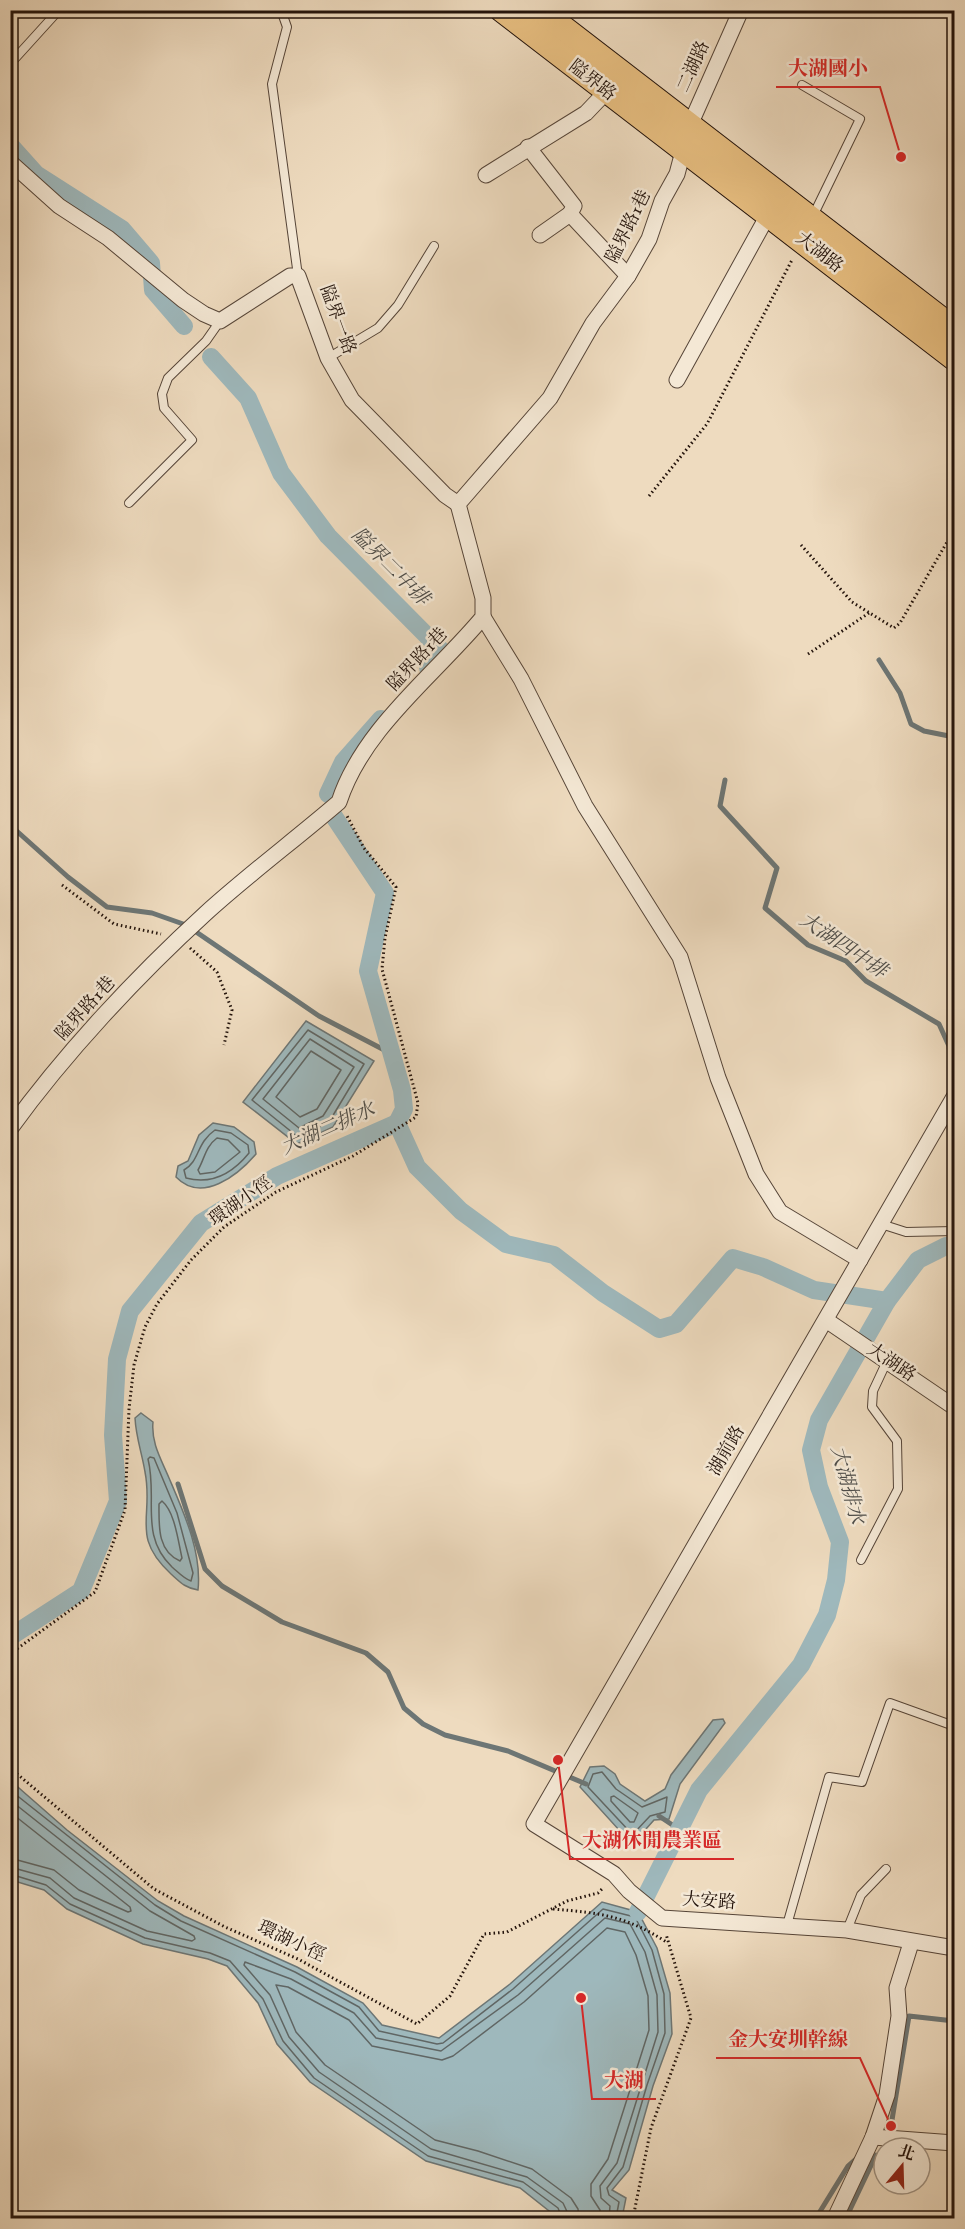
<svg xmlns="http://www.w3.org/2000/svg" width="965" height="2229" font-family="'IM FELL English','Noto Serif TC',serif">
  <style>
    .water { fill: #9eb8bc; stroke: #6d7675; stroke-width: 1.5 }
    .lines { fill: none; stroke-linecap: round; stroke-linejoin: round }
    .shore { stroke: #606664; stroke-width: 1.5 }
    .stream { stroke: #6d7675; stroke-width: 5 }
    .canal { stroke: #9eb8bc; stroke-width: 18 }
    .service-casing { stroke: #564538; stroke-width: 10 }
    .minor-casing { stroke: #564538; stroke-width: 17 }
    .primary-casing { stroke: #23130b; stroke-width: 26 }
    .path { stroke: #23130b; stroke-width: 3; stroke-dasharray: 1.5 3; stroke-linecap: butt }
    .service { stroke: #f4e8d5; stroke-width: 8 }
    .minor { stroke: #f4e8d5; stroke-width: 15 }
    .primary { stroke: #e7be80; stroke-width: 24 }
    .labels { text-anchor: middle; dominant-baseline: central; stroke-width: 5; stroke-linejoin: round; paint-order: stroke }
    .street-label { font-size: 18px; fill: #23130b; stroke: #f4e8d5 }
    .water-label { font-size: 20px; font-style: italic; fill: #4e4d49; stroke: #f4e8d5 }
    .leader { fill: none; stroke: #d62828; stroke-width: 2 }
    .callout-dot { fill: #d62828; stroke: #f4e8d5; stroke-width: 2 }
    .callout-label { font-size: 20px; text-anchor: middle; font-weight: bold; fill: #d62828; stroke: #f4e8d5; stroke-width: 5; stroke-linejoin: round; paint-order: stroke }
  </style>
  <rect width="100%" height="100%" fill="#eedbbf"/>
  <filter id="stains"><feTurbulence type="fractalNoise" baseFrequency=".00333" numOctaves="4"/><feColorMatrix values="0 0 0 0 .2 0 0 0 0 .09 0 0 0 0 .02 0 0 0 .5 -.17"/></filter>
  <radialGradient id="worn" r=".72"><stop offset=".6" stop-color="#630" stop-opacity="0"/><stop offset="1" stop-color="#630" stop-opacity=".3"/></radialGradient>
  <!-- water -->
  <g class="water">
    <polygon points="306,1021 374,1061 333,1127 297,1144 243,1102"/>
    <path d="M213,1123L234,1127L254,1142L256,1154C238,1175 202,1204 176,1177L178,1166L188,1161L199,1135Z"/>
    <path d="M141,1413L153,1422C151,1443 161,1459 169,1478C184,1513 202,1552 198,1590C185,1588 180,1582 171,1574C130,1536 154,1517 145,1472C142,1453 136,1438 135,1418Z"/>
    <polygon points="723,1719 725,1723 680,1784 669,1819 654,1820 637,1839 629,1841 580,1787 590,1767 604,1766 615,1774 620,1784 645,1801 665,1789 671,1775 713,1720"/>
    <polygon points="11,1781 67,1830 158,1901 184,1916 297,1967 363,2003 382,2025 439,2038 510,1984 602,1902 638,1912 657,1948 670,1993 672,2034 653,2086 629,2170 612,2190 626,2198 622,2218 558,2218 520,2188 426,2161 310,2082 277,2044 258,2003 227,1966 208,1959 143,1944 67,1909 44,1890 11,1880"/>
  </g>
  <g class="lines">
    <!-- shore -->
    <g class="shore">
      <polygon points="308,1030 364,1064 329,1122 298,1137 252,1100"/>
      <polygon points="310,1039 354,1067 323,1116 299,1128 263,1099"/>
      <polygon points="311,1051 341,1070 317,1109 300,1117 276,1097"/>
      <path d="M215,1130L231,1133L248,1145L249,1153C232,1174 212,1185 186,1178L184,1170C200,1161 196,1143 215,1130Z"/>
      <path d="M217,1138L228,1140L240,1152L215,1172L200,1174L198,1170C205,1158 205,1147 217,1138Z"/>
      <path d="M150,1457L154,1458L177,1513L193,1573L191,1581C184,1579 178,1572 172,1567C139,1535 158,1499 148,1459Z"/>
      <path d="M162,1501C175,1512 178,1541 182,1558L180,1561C157,1551 159,1525 159,1504Z"/>
      <polygon points="602,1772 616,1789 642,1807 667,1797 665,1812 650,1816 634,1833 631,1833 588,1787 593,1774"/>
      <polyline points="10,1790 155,1905 181,1921 295,1972 359,2007 379,2031 437,2044 443,2043 513,1989 603,1909 635,1917 652,1950 664,1994 665,2033 647,2085 623,2167 607,2188 609,2195 619,2202 616,2218"/>
      <polygon points="611,1797 614,1796 638,1813 634,1822 630,1822 611,1801"/>
      <polyline points="10,1800 150,1911 194,1936 195,1939 192,1941 147,1931 74,1898 50,1878 10,1867"/>
      <polyline points="10,1812 130,1907 131,1911 128,1912 79,1890 54,1870 10,1858"/>
      <polyline points="10,1874 46,1885 70,1904 145,1938 210,1953 230,1961 263,1999 283,2041 314,2078 428,2156 523,2182 558,2208 562,2218"/>
      <polyline points="570,2218 563,2203 527,2177 431,2149 319,2072 289,2037 270,1995 244,1965 245,1962 291,1979 354,2013 376,2038 441,2051 518,1995 605,1918 630,1924 645,1952 657,1995 658,2032 617,2163 600,2186 601,2198 610,2206 609,2218"/>
      <polyline points="579,2218 578,2209 571,2198 532,2169 478,2151 435,2140 325,2065 296,2032 276,1985 288,1987 349,2020 372,2046 442,2060 453,2056 524,2002 607,1928 625,1932 636,1955 648,1996 649,2030 608,2159 591,2184 591,2196 600,2210 600,2218"/>
    </g>
    <!-- stream -->
    <g class="stream">
      <polyline points="879,660 900,693 911,724 924,731 954,737"/>
      <polyline points="725,780 720,806 777,868 765,908 808,945 846,961 866,981 939,1024 949,1046 951,1064 954,1066"/>
      <polyline points="10,825 68,877 107,907 152,913 186,925 319,1016 392,1054"/>
      <polyline points="178,1484 205,1569 222,1586 282,1622 366,1653 388,1672 404,1708 423,1724 445,1735 508,1751 586,1784"/>
      <polyline points="659,1816 680,1830"/>
      <polyline points="881,2135 891,2126 909,2016 954,2021"/>
      <polyline points="816,2218 848,2166 857,2158"/>
      <polyline points="846,2218 876,2155"/>
    </g>
    <!-- canal -->
    <g class="canal">
      <polyline points="10,145 36,174 122,229 151,263 153,290 184,326"/>
      <polyline points="211,357 248,398 281,473 328,536 443,652 428,668"/>
      <polyline points="328,794 343,762 381,719"/>
      <polyline points="333,815 385,893 368,971 402,1090 404,1109 397,1123"/>
      <polyline points="397,1123 417,1167 461,1211 506,1244 554,1255 603,1293 659,1329 676,1324 733,1258 763,1267 814,1290 887,1301"/>
      <polyline points="10,1637 81,1591 118,1501 113,1435 117,1359 130,1311 201,1223 277,1176 397,1123"/>
      <polyline points="638,1912 699,1790 801,1665 827,1615 836,1580 840,1542 819,1487 811,1450 819,1420 887,1301 918,1260 946,1246 954,1247"/>
    </g>
    <defs>
      <g id="service">
        <polyline points="281,10 287,27 272,84 298,276"/>
        <polyline points="10,64 59,10"/>
        <polyline points="802,85 860,119 813,216"/>
        <polyline points="328,358 378,328 398,305 434,246"/>
        <polyline points="129,503 192,440 164,408 162,394 168,378 206,341 220,321"/>
        <polyline points="881,1224 906,1232 954,1231"/>
        <polyline points="861,1560 898,1489 897,1441 872,1407 873,1391 887,1361"/>
        <polyline points="787,1925 829,1777 862,1782 890,1703 954,1726"/>
        <polyline points="847,1930 861,1895 886,1869"/>
      </g>
      <g id="minor">
        <polyline points="528,147 574,206 570,214 628,276"/>
        <polyline points="10,162 59,206 108,238 183,300 204,314 220,321 290,276 298,276 328,358 352,400 445,495 458,504"/>
        <polyline points="486,175 586,113 606,92"/>
        <polyline points="540,235 570,214"/>
        <polyline points="677,380 768,215"/>
        <polyline points="483,617 521,679 585,806 680,957 718,1078 756,1174 780,1212 860,1260"/>
        <polyline points="954,1097 534,1824 614,1874 629,1891 662,1918 847,1930 954,1948"/>
        <path d="M10,1129C65,1053 137,976 206,913C249,874 296,839 339,802C363,728 435,675 483,617V598L458,504L550,398L593,323L628,276L649,239L662,201L677,174L690,125L741,10"/>
        <polyline points="826,1320 954,1407"/>
        <polyline points="873,2137 954,2143"/>
        <polyline points="835,2218 873,2137 887,2095 899,2016 897,1988 911,1943"/>
      </g>
      <g id="primary">
        <polyline points="502,10 954,358"/>
        <polyline points="540,10 954,329"/>
      </g>
    </defs>
    <!-- service casing -->
    <use href="#service" class="service-casing"/>
    <!-- minor casing -->
    <use href="#minor" class="minor-casing"/>
    <!-- primary casing -->
    <use href="#primary" class="primary-casing"/>
    <!-- path -->
    <g class="path">
      <polyline points="649,496 707,424 792,260"/>
      <polyline points="801,545 852,602 894,628 900,623 954,530"/>
      <polyline points="808,654 869,613"/>
      <polyline points="62,885 114,924 161,934"/>
      <polyline points="190,948 217,972 232,1010 224,1045"/>
      <polyline points="10,1654 95,1592 125,1510 129,1409 134,1365 145,1327 157,1304 191,1260 224,1227 276,1192 353,1156 416,1117 418,1103 382,969 385,938 396,887 364,848 347,816"/>
      <polyline points="10,1768 154,1889 225,1927 298,1959 417,2024 450,1996 484,1934 507,1932 567,1901 598,1893 604,1887"/>
      <path d="M553,1909C602,1913 626,1916 668,1943"/>
      <polyline points="633,2218 651,2128 691,2018 666,1934"/>
    </g>
    <!-- service -->
    <use href="#service" class="service"/>
    <!-- minor -->
    <use href="#minor" class="minor"/>
    <!-- primary -->
    <use href="#primary" class="primary"/>
  </g>
  <g class="labels">
    <!-- street labels -->
    <g class="street-label">
      <text transform="translate(694 67) rotate(-66)">二湖路</text>
      <text transform="translate(592 81) rotate(38)">隘界路</text>
      <text transform="translate(629 227) rotate(-64)">隘界路1巷</text>
      <text transform="translate(819 253) rotate(38)">大湖路</text>
      <text transform="translate(337 320) rotate(70)">隘界一路</text>
      <text transform="translate(418 660) rotate(-47)">隘界路1巷</text>
      <text transform="translate(86 1009) rotate(-48)">隘界路1巷</text>
      <text transform="translate(241 1202) rotate(-35)">環湖小徑</text>
      <text transform="translate(891 1363) rotate(34)">大湖路</text>
      <text transform="translate(727 1451) rotate(-60)">湖前路</text>
      <text transform="translate(709 1902) rotate(4)">大安路</text>
      <text transform="translate(291 1942) rotate(25)">環湖小徑</text>
    </g>
    <!-- water labels -->
    <g class="water-label">
      <text transform="translate(390 567) rotate(45)">隘界二中排</text>
      <text transform="translate(843 946) rotate(34)">大湖四中排</text>
      <text transform="translate(328 1129) rotate(-24)">大湖二排水</text>
      <text transform="translate(847 1485) rotate(75)">大湖排水</text>
    </g>
  </g>
  <!-- callouts -->
  <path class="leader" d="M901 157L880 87H776M558 1760L570 1859H734M891 2126L860 2058H716M581 1998L592 2099H656"/>
  <g class="callout-dot">
    <circle cx="901" cy="157" r="6"/>
    <circle cx="558" cy="1760" r="6"/>
    <circle cx="891" cy="2126" r="6"/>
    <circle cx="581" cy="1998" r="6"/>
  </g>
  <g class="callout-label">
    <text x="828" y="75">大湖國小</text>
    <text x="652" y="1847">大湖休閒農業區</text>
    <text x="788" y="2046">金大安圳幹線</text>
    <text x="624" y="2087">大湖</text>
  </g>
  <!-- margin -->
  <rect width="965" height="2229" fill="none" stroke="#eedbbf" stroke-width="36"/>
  <rect x="12" y="12" width="941" height="2205" fill="none" stroke="#23130b" stroke-width="3"/>
  <rect x="18" y="18" width="929" height="2193" fill="none" stroke="#23130b" stroke-width="1.5"/>
  <!-- north arrow -->
  <g transform="translate(902 2166) rotate(19)"><circle r="28" fill="#f4e8d5" stroke="#a09384" stroke-width="1.5"/>
  <path d="M0-4.5L10 22L0 15L-10 22Z" fill="#8f2418"/>
  <text y="-9" font-size="16" font-weight="bold" text-anchor="middle" fill="#23130b">北</text>
  </g>
  <rect width="100%" height="100%" filter="url(#stains)"/>
  <rect width="100%" height="100%" fill="url(#worn)"/>
</svg>
